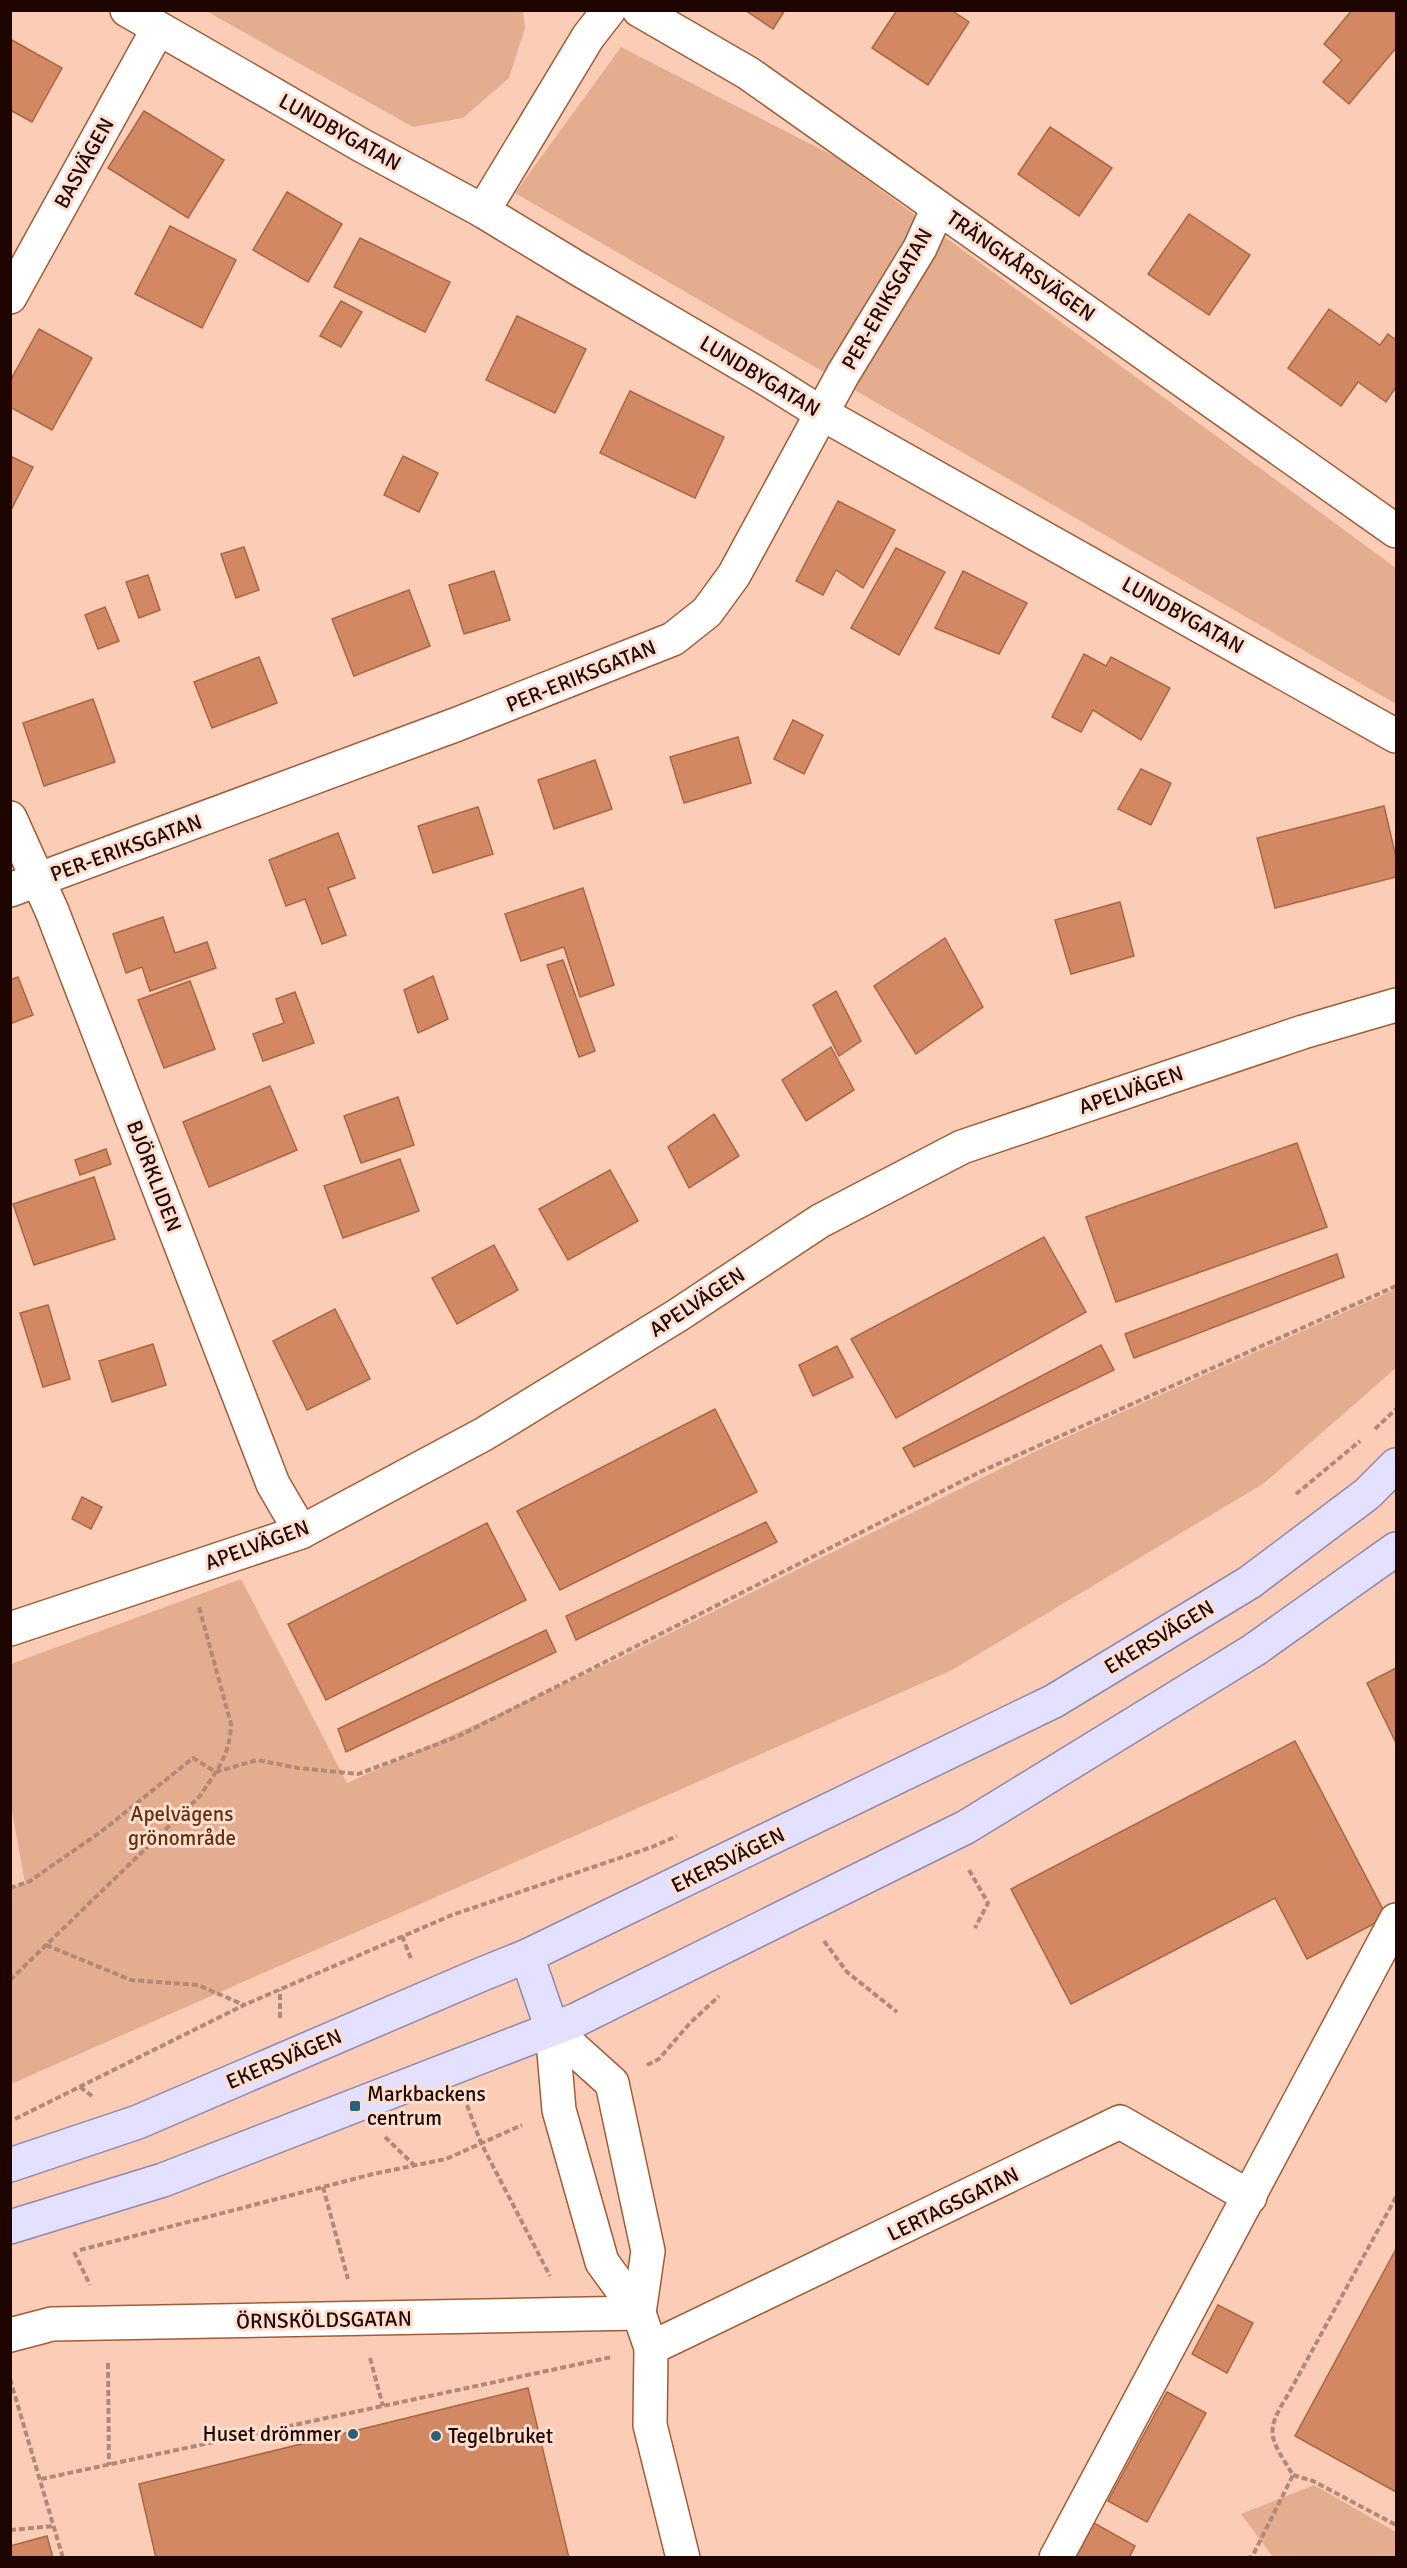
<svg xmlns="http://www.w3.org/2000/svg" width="1407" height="2568" font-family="Signika,sans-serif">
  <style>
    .green { fill: #e4ad90 }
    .building { fill: #d18863; stroke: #ab6641; stroke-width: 1.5 }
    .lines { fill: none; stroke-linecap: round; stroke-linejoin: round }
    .minor-casing { stroke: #a05c37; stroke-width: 36 }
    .major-casing { stroke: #9287a6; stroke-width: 36 }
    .path { stroke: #b18978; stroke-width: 4; stroke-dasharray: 6 3; stroke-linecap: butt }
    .minor { stroke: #fff; stroke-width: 33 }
    .major { stroke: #e3e1ff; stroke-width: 33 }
    .poi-dot { fill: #27627a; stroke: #fedecf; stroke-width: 2 }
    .labels { text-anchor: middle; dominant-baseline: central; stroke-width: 6; stroke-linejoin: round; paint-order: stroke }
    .street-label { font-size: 21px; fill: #1e0500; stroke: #fedecf }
    .park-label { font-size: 21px; fill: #652f0d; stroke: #fedecf }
    .poi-label { font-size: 21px; fill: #1e0500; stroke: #fedecf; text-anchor: start }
  </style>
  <rect width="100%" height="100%" fill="#fccdb6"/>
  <!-- green -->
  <g class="green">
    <polygon points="206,11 523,11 525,28 509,78 463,118 413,127"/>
    <polygon points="621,47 836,157 1396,568 1396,704 515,193"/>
    <polygon points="1396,1289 1396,1368 1263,1484 952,1670 11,2084 11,1888 25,1883 11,1806 11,1664 241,1579 347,1783 616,1660 1040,1449"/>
    <polygon points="1314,2485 1396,2532 1396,2557 1273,2557 1241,2514"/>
  </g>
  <!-- building -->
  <g class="building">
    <polygon points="745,10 785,10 773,29"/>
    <polygon points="897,10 951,10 969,22 928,85 872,48"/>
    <polygon points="1352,10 1394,10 1396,13 1396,48 1349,104 1323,82 1342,60 1324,44"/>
    <polygon points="10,39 62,68 32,122 10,110"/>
    <polygon points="144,111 224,160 188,218 108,168"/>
    <polygon points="1050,127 1112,168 1079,216 1018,174"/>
    <polygon points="287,192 342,224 308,282 253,250"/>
    <polygon points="1189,214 1250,255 1209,315 1148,274"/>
    <polygon points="170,226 236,260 202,328 135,294"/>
    <polygon points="360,238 450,282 425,332 334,287"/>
    <polygon points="341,301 362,312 341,347 320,336"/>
    <polygon points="1329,309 1380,345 1388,334 1396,340 1396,387 1386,402 1358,382 1341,406 1288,368"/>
    <polygon points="517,316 586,349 555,413 486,380"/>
    <polygon points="39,329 92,358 52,430 10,407 10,381"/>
    <polygon points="630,391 724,437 695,498 600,453"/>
    <polygon points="10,456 33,467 11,510 10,510"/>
    <polygon points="403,456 438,473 419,512 384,495"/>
    <polygon points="838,501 895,530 863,588 836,570 823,595 796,581"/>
    <polygon points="244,547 259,590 236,598 221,554"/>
    <polygon points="896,548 945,572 899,655 851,628"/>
    <polygon points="494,571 510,620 464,634 449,585"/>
    <polygon points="963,571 1027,603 999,654 935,628"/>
    <polygon points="148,575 160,610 139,618 126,582"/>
    <polygon points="409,590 430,646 354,676 332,619"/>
    <polygon points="105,607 119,641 98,649 85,615"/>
    <polygon points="1084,654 1106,666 1111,657 1170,688 1141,740 1093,710 1081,732 1052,717"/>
    <polygon points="259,657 277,703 212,728 194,682"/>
    <polygon points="93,699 115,762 44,786 23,723"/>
    <polygon points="793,720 823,735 804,774 774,759"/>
    <polygon points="738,737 751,783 684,803 670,757"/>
    <polygon points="595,760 612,809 554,829 538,780"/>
    <polygon points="1141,769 1171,783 1151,825 1118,809"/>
    <polygon points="1384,806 1396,857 1396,877 1275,908 1257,838"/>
    <polygon points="478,807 493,854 433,873 418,826"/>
    <polygon points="338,833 355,878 328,888 346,935 322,944 305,899 286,906 269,860"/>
    <polygon points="583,888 614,985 580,997 564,947 521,961 505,914"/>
    <polygon points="1120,902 1134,956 1071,974 1055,920"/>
    <polygon points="163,917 175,953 207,942 216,968 150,991 142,967 126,973 113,934"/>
    <polygon points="945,938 983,1007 916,1054 874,986"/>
    <polygon points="563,960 595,1051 579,1057 547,965"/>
    <polygon points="433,976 448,1019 418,1033 404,990"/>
    <polygon points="18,977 33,1015 10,1024 10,980"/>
    <polygon points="190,981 215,1049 164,1068 138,1000"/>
    <polygon points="836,991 861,1041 839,1056 813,1005"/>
    <polygon points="295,992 314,1043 263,1061 253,1034 284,1023 276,999"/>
    <polygon points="831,1047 854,1090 806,1121 782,1080"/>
    <polygon points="270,1086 297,1150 209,1187 183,1122"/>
    <polygon points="398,1097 414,1145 361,1163 344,1116"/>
    <polygon points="714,1114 739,1156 689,1188 668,1147"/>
    <polygon points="1297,1143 1327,1227 1116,1302 1086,1217"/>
    <polygon points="106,1149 111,1164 80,1175 75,1160"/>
    <polygon points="400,1159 419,1211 343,1238 324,1186"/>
    <polygon points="610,1170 638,1221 568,1260 539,1209"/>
    <polygon points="94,1177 115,1239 34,1265 13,1204"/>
    <polygon points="1044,1237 1086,1312 896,1418 851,1339"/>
    <polygon points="494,1245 518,1290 457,1324 432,1278"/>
    <polygon points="1337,1254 1344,1277 1134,1358 1125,1334"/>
    <polygon points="48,1305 70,1379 43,1387 20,1313"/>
    <polygon points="335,1309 370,1379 307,1410 273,1341"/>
    <polygon points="153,1344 166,1385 112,1402 99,1361"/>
    <polygon points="1101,1345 1114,1370 914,1467 903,1448"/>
    <polygon points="837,1346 853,1377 813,1396 799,1365"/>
    <polygon points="715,1409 757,1492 560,1590 517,1511"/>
    <polygon points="82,1497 102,1507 91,1529 72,1519"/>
    <polygon points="766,1522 777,1542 576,1640 566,1616"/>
    <polygon points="487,1523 526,1600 326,1700 288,1624"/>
    <polygon points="546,1630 556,1652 346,1752 338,1729"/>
    <polygon points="1396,1668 1396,1743 1367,1683"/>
    <polygon points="1295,1741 1387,1917 1307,1959 1275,1898 1071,2004 1011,1889"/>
    <polygon points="1396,2249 1396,2492 1295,2436"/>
    <polygon points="1218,2305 1253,2323 1227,2373 1192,2354"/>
    <polygon points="528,2388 569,2558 156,2558 139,2484"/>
    <polygon points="1167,2392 1206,2413 1147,2522 1108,2501"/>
    <polygon points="1094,2523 1135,2546 1129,2558 1075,2558"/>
    <polygon points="47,2536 53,2558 10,2558 10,2546"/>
  </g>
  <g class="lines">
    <defs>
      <g id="minor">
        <polyline points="127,10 361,145 483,211 577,268 765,378 821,413 1396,736"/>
        <polyline points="639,10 748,73 1396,531"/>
        <polyline points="483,211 588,37 609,10"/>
        <polyline points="10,297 158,29"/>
        <polyline points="10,818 52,911 273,1484 301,1532"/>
        <polyline points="10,890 455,725 673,639 707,612 734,575 843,374 920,248 938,208"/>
        <polyline points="10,1629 301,1532 484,1434 678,1315 820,1221 962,1147 1303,1032 1396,1005"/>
        <polyline points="552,2029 559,2110 602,2262 639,2313 651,2348 650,2425 683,2558"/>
        <polyline points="552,2029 612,2083 648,2251 639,2313"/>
        <polyline points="10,2335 52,2324 639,2313"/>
        <polyline points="651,2348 1120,2122 1250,2197"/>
        <polyline points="1056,2558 1396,1920"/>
      </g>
      <g id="major">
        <polyline points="527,1956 552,2029"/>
        <polyline points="10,2165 138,2122 480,1975 527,1956 1054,1701 1250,1582 1367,1494 1396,1465"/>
        <polyline points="10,2227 163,2180 576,2020 966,1827 1254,1650 1396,1549"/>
      </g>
    </defs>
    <!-- minor casing -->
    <use href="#minor" class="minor-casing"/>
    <!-- major casing -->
    <use href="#major" class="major-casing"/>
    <!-- path -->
    <g class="path">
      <polyline points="1375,1429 1396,1409"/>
      <polyline points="1296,1494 1360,1441"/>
      <polyline points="969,1870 988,1903 975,1928"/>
      <polyline points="10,1888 30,1881 102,1831 193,1758 216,1772 257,1760 298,1768 358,1774 459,1736 982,1471 1396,1286"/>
      <polyline points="402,1936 412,1961"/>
      <polyline points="824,1941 847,1972 897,2012"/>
      <polyline points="46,1945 131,1980 198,1985 244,2005"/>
      <path d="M10,1980L200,1796C217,1770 230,1756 231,1724L199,1607"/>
      <polyline points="280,2018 280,1990"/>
      <polyline points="647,2065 659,2059 690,2023 719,1996"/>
      <polyline points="80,2087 92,2096"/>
      <polyline points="467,2105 481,2143 550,2276"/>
      <polyline points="15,2119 244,2005 452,1915 652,1847 677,1836"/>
      <polyline points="385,2137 414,2165"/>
      <polyline points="323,2187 348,2279"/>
      <polyline points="80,2250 373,2174 446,2159 522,2125"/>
      <polyline points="74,2252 90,2285"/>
      <polyline points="370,2358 383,2406"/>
      <polyline points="108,2363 109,2465"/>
      <polyline points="10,2379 63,2558"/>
      <polyline points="1293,2475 1313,2481 1396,2525"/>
      <polyline points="41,2479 612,2357"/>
      <polyline points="10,2530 54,2526"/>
      <path d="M1247,2558L1252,2557L1293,2475C1269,2436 1264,2433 1289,2393L1396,2197"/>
    </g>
    <!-- minor -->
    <use href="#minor" class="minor"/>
    <!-- major -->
    <use href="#major" class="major"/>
  </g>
  <!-- markers -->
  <g class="poi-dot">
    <rect x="349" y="2100" width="12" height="12" rx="3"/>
    <circle cx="353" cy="2434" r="6"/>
    <circle cx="436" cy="2436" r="6"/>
  </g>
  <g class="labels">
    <!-- street labels -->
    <g class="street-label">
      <text transform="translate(340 132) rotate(29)">LUNDBYGATAN</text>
      <text transform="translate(84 163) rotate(-61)">BASVÄGEN</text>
      <text transform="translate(1021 266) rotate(35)">TRÄNGKÅRSVÄGEN</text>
      <text transform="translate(887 299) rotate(-60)">PER-ERIKSGATAN</text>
      <text transform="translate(760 376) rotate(31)">LUNDBYGATAN</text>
      <text transform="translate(1183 615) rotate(29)">LUNDBYGATAN</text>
      <text transform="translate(581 676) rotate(-22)">PER-ERIKSGATAN</text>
      <text transform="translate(126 848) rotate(-20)">PER-ERIKSGATAN</text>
      <text transform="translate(1131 1090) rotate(-19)">APELVÄGEN</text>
      <text transform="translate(154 1176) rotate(69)">BJÖRKLIDEN</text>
      <text transform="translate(697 1302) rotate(-33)">APELVÄGEN</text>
      <text transform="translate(257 1545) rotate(-20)">APELVÄGEN</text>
      <text transform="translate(1159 1637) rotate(-31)">EKERSVÄGEN</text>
      <text transform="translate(728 1860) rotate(-26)">EKERSVÄGEN</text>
      <text transform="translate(284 2059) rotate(-23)">EKERSVÄGEN</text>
      <text transform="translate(953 2204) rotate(-26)">LERTAGSGATAN</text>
      <text transform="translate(324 2320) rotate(-1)">ÖRNSKÖLDSGATAN</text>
    </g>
    <!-- park labels -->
    <g class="park-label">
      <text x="182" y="1814">Apelvägens<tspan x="182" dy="24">grönområde</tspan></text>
    </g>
    <!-- poi labels -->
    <g class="poi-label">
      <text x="367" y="2094">Markbackens<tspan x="367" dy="24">centrum</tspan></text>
      <text x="341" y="2434" text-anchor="end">Huset drömmer</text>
      <text x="448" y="2436">Tegelbruket</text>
    </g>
  </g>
  <!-- border -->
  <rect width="1407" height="2568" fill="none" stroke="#1e0500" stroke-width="24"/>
</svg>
